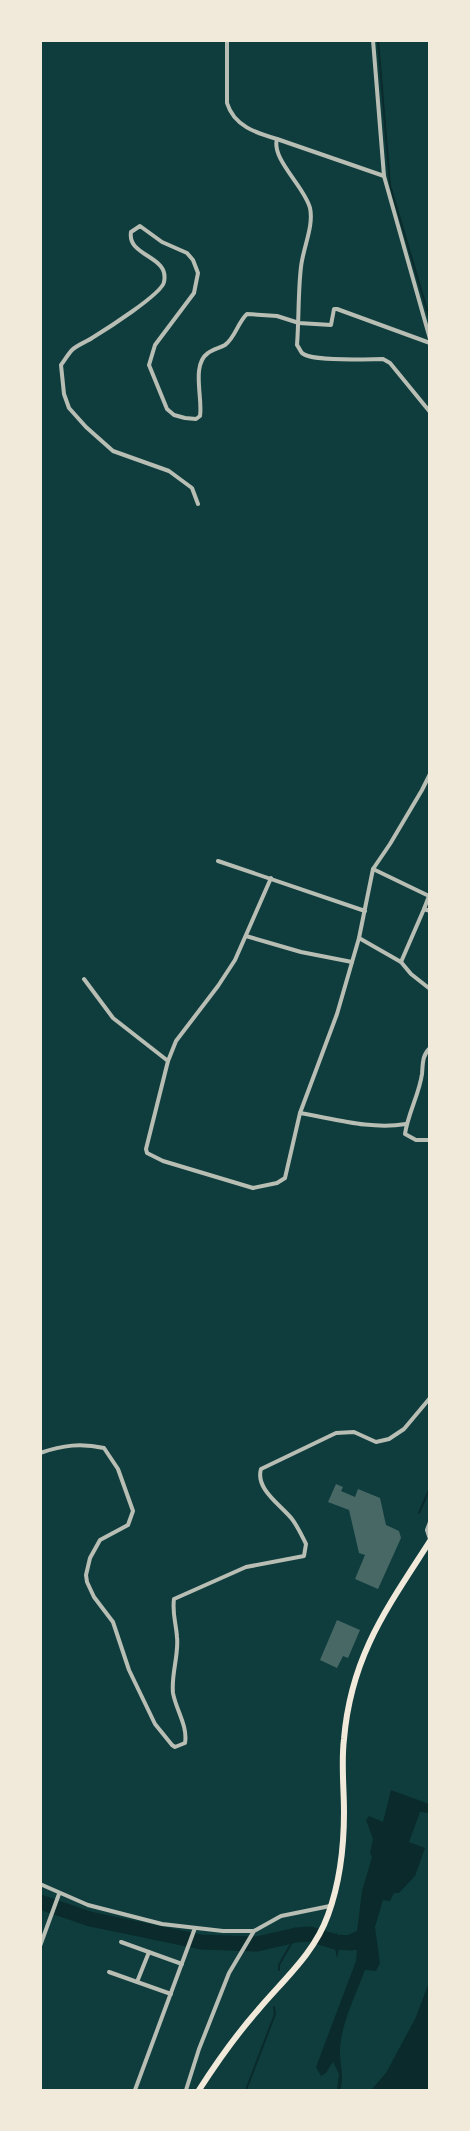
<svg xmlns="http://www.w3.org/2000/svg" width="470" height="2131" font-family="'Fira Sans',sans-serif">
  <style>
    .water { fill: #0a2a2b }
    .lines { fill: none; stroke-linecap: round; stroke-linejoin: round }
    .stream { stroke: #0a2a2b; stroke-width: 2 }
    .river { stroke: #0a2a2b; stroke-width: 15 }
    .building { fill: #486865 }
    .minor { stroke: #b8beb3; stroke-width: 4 }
    .trunk { stroke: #f1e9da; stroke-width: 6 }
  </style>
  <rect width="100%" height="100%" fill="#0f3d3e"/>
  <!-- water -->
  <g class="water">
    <path d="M391,1790L429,1804V1813L420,1812L409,1842L425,1848L415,1876L399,1893H394L390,1901L383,1900L375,1927L380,1963L376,1971L365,1970C356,1995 342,2021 340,2048C339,2063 345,2075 340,2090H337L339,2074L333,2062L326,2073L321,2076L316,2067L356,1961L357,1950L339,1949L337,1958L335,1949L331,1947L336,1933L341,1938L357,1931L362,1891L372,1857L370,1853L373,1839L366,1820L369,1816L383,1822Z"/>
    <polygon points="429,1982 429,2090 371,2090 386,2073 416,2017"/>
  </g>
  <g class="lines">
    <!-- stream -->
    <g class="stream">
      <polyline points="378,40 390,185 430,320"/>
      <polyline points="419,1513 430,1488"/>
      <polyline points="279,1970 279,1965 296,1935"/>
      <polyline points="246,2090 275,2014 274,2007"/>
    </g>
    <!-- river -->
    <polyline class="river" points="40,1902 90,1919 201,1942 257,1944 296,1935 310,1934 336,1942 351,1943"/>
  </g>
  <!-- building -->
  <g class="building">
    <polygon points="336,1484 343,1487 341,1491 355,1497 358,1489 380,1498 386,1525 399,1531 401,1538 378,1589 355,1579 365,1555 359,1553 349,1510 328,1502"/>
    <polygon points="337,1620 360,1630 348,1658 343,1656 337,1668 320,1660"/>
  </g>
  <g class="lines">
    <!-- minor -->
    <g class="minor">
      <path d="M227,40V103C234,126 256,133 277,139C271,159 305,187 310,208C314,226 303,248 301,267C298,292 299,319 297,345C298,346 301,352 302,353C311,362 369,359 383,359L390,363L430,412"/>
      <polyline points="373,40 384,176 430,339"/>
      <polyline points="277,139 384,176"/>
      <path d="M198,504L192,488L169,471L113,451L86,427L69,408L64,394L61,365C65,360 68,354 72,350C77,345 86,342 92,338C105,330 162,294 164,282C170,255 127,257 131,232L140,226L162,242L187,253L193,260L198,273L194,293L155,345L149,365L167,409L174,415L185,418L196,419L200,416C203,398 191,365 208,353C213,349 220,348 225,345C235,338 238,322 247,314L277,316L299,323L331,325L334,309H337L430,343"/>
      <polyline points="218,861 365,911"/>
      <polyline points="373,869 429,896 424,909"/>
      <polyline points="271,878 235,960 218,986 176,1041 168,1061 146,1149 147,1153 163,1161 253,1188 277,1183 285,1178 300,1113 337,1014 359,938 373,869 390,844 422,790 430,774"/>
      <polyline points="246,936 301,952 352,962"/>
      <polyline points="359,938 401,962 424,909 430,911"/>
      <polyline points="401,962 411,974 430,989"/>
      <polyline points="84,979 113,1018 168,1061"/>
      <path d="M430,1048C422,1055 423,1064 422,1074C419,1095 408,1113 405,1134L416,1140H430"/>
      <path d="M300,1113C335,1119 371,1130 406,1124"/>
      <path d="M40,1453C63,1445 81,1443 104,1448L118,1469L133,1511L128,1525L100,1540L90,1558L86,1575L87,1582L94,1597L113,1622L129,1670L155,1724L172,1745L175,1747L185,1743C188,1726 176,1710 173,1693C171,1674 179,1655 177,1637C176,1623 172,1613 174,1599L246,1567L304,1556L306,1544C302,1536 298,1527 292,1519C281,1505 255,1489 261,1469L336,1433L354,1432L376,1442L389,1439L404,1429L430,1398"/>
      <polyline points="430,1522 427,1530 430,1539"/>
      <polyline points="40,1884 88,1905 162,1924 223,1931 253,1931"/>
      <polyline points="121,1942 182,1964"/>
      <polyline points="40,1946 59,1894"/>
      <polyline points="109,1972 171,1994"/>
      <polyline points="137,1982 149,1952"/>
      <polyline points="135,2090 195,1928"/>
      <polyline points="186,2090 199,2049 229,1973 254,1931 281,1916 330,1906"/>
    </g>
    <!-- trunk -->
    <path class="trunk" d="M199,2090C217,2062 236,2035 258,2010C284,1979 314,1954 328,1915C340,1882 344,1847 344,1812C344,1787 341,1763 344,1739C351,1656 387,1608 430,1541"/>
  </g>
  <!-- border -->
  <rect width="470" height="2131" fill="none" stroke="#f1e9da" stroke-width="84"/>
</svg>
